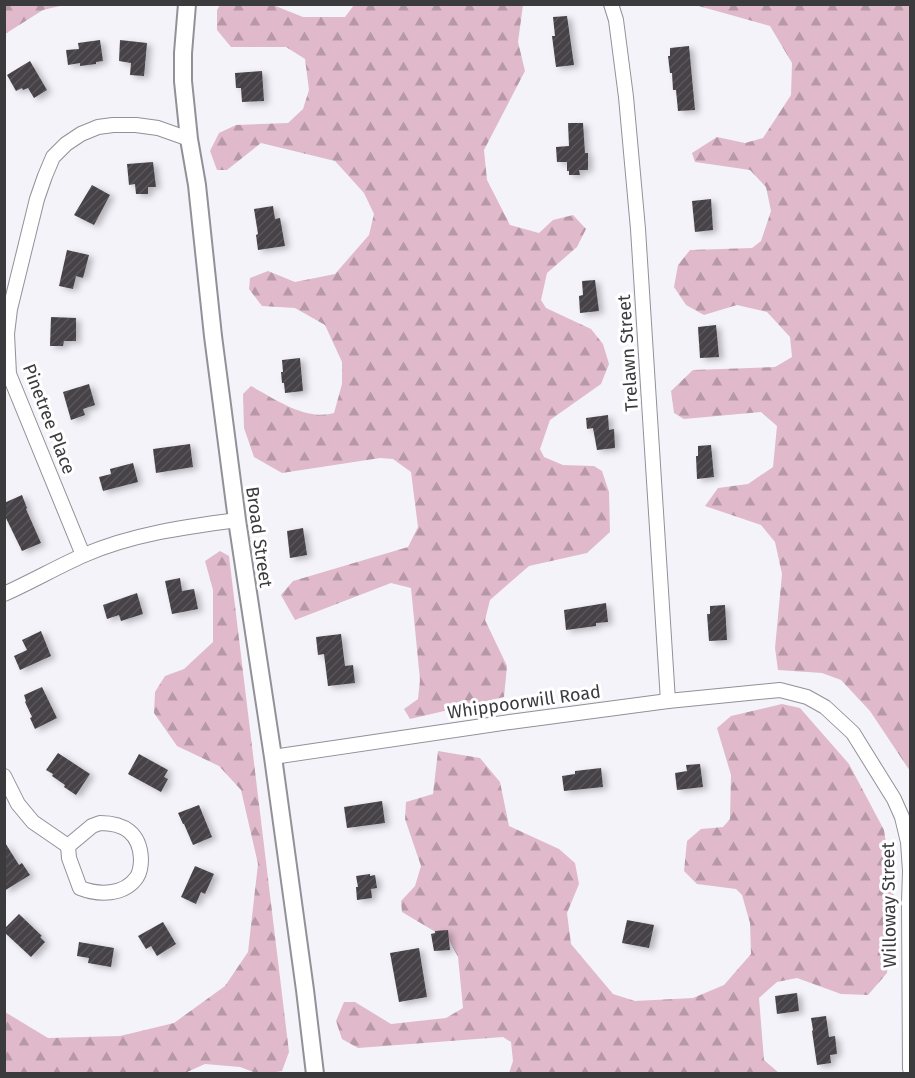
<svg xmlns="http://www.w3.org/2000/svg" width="915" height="1078" font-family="'Fira Sans',sans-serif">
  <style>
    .forest { fill: url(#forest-firs) }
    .building { fill: url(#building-hatch); filter: url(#shadow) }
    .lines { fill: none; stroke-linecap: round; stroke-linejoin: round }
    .minor-casing { stroke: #919197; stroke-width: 16 }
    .tertiary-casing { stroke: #919197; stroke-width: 20 }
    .minor { stroke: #fff; stroke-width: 14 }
    .tertiary { stroke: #fff; stroke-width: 16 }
    .labels { text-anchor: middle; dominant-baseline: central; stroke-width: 6; stroke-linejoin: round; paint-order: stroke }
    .street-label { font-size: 18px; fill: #3b3b3e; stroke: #fff }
  </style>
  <defs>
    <pattern id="forest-firs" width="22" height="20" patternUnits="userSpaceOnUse" patternTransform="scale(1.5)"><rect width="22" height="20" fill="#e0bacb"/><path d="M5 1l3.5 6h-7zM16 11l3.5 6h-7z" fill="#b798a6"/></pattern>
    <pattern id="building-hatch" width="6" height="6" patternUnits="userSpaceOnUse" patternTransform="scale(1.5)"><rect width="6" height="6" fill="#464246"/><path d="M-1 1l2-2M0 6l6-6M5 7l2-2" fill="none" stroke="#595659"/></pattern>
    <filter id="shadow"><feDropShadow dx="4.5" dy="2.5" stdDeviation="3" flood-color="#0004"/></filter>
  </defs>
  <rect width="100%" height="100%" fill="#f4f3fa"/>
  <!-- forest -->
  <g class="forest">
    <polygon points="5,4 64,4 64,5 43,10 5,34"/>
    <path d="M220,5H273L303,17H345L354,5H523L518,42L525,71L484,150L487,180L510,225L539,233L553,220L573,215L586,229L577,247L547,273L541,300L546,308L591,329L603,344L609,364L601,384L550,420L540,449L544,457L563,465L594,466L602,471L609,492L610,532L587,553L529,566L490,600L485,620L507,666L504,697L410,719L404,709L418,699L420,680L411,588L391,583L295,620L281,595L293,581L408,547L418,527L411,472L393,459L380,458L282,473L254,457L244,428L243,394L251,386C275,399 306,421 334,413L342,384V362L325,325L295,308L262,306L249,289L250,278L268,271L295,282L335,274L369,235L374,214L364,193L335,161L261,143L227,170H217L210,151L219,133L236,125L288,123L303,109L309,90L305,59L286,47H231L217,30V10Z"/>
    <polygon points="695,5 910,5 910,771 870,711 841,680 822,673 778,670 775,648 782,574 775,542 761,525 705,506 718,488 748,484 773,467 777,426 761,412 684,419 674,413 671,391 693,370 775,367 792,357 790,337 767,312 737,305 704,315 686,305 674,287 678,265 690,250 752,248 761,241 771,211 766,187 750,170 695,162 692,153 717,137 745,143 763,138 791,95 792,63 770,26"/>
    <polygon points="220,551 229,556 289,1052 282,1071 270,1073 256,1073 240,1067 205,1064 185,1073 5,1073 5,1012 48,1038 120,1036 174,1023 225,986 248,952 258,864 241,790 219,766 177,746 154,713 155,692 165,676 184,669 213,642 213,590 205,561"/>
    <polygon points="782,704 800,708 849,764 884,830 894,897 887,973 868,995 841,994 797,978 777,982 759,998 764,1060 779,1073 509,1073 513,1061 511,1042 503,1037 358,1048 342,1039 336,1021 344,1002 355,1002 391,1024 446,1018 463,1008 458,957 449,940 402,912 401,901 415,886 421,866 405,819 406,802 433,794 438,751 480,758 500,782 509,826 559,849 575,863 579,884 567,913 571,944 613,994 635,1001 693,998 724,985 751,954 750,923 742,895 736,889 697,884 684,871 687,841 701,829 723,827 730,819 731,775 717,728 731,716"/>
  </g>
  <!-- building -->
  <g class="building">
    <polygon points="567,16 574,65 556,67 552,36 555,36 553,17"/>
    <polygon points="100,40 103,61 96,62 96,64 80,66 80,63 68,65 66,50 79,49 78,43"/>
    <polygon points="120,40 147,43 144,76 130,75 131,63 119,61"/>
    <polygon points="689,46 695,110 678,111 676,90 673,90 672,73 670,73 668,56 670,56 670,48"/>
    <polygon points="30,61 47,90 34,98 28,88 23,90 22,88 16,91 7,75"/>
    <polygon points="262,71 264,101 242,102 241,88 236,88 235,73"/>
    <polygon points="568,123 583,123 585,153 588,153 588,170 579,170 580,175 569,175 569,171 567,171 567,162 557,162 556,147 569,146"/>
    <polygon points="153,162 156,187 148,187 148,194 136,194 135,184 129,185 127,164"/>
    <polygon points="92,185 110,195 94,225 74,215"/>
    <polygon points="711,199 713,230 695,232 692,201"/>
    <polygon points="273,206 275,219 280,218 285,246 258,250 256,235 258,234 254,209"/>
    <polygon points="67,250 89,255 83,278 76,276 73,289 59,286"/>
    <polygon points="595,280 599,311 580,313 579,296 583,295 582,281"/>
    <polygon points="51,317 76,318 76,341 64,341 63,346 50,346"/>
    <polygon points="716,325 719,357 700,358 698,327"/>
    <polygon points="300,358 303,391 285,393 284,383 282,383 281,372 283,372 282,360"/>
    <polygon points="89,384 95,405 83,409 85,415 71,420 63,392"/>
    <polygon points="608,415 609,430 614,429 615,448 597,450 593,428 587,429 586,418"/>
    <polygon points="190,444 193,467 156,473 153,449"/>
    <polygon points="711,445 714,477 697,479 696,456 698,456 698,446"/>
    <polygon points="133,463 138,482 103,491 99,477 111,474 110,469"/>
    <polygon points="22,495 27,508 26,509 41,543 22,551 4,514 4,503"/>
    <polygon points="303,528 307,555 290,558 287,531"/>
    <polygon points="180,578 182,591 194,589 198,609 172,614 165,581"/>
    <polygon points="137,593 143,614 121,621 119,615 107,619 103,605"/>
    <polygon points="606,603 608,622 596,623 596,626 566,630 564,610"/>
    <polygon points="725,605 727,640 709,641 707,614 710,614 710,606"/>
    <polygon points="41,631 51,656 20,670 14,656 27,650 22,640"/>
    <polygon points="341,634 345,666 353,665 355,683 328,686 324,654 318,655 316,637"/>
    <polygon points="42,687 57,718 35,729 30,718 32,717 25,702 26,701 24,695"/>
    <polygon points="58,753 90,774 76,795 64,787 65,785 52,776 53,774 46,770"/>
    <polygon points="139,754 168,770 164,777 168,779 161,792 128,774"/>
    <polygon points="700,764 703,787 677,790 675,773 687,771 686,765"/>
    <polygon points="601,768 603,787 564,791 562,776 575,774 575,771"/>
    <polygon points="382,801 385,823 347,828 344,807"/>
    <polygon points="199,805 212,837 193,845 184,824 183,824 178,813"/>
    <polygon points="4,841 19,865 22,863 30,875 4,891"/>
    <polygon points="195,866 214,874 205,894 201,892 196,904 181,897"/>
    <polygon points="370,874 370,876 375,875 377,888 371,889 372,898 357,900 356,887 358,887 356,876"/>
    <polygon points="19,914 42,936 40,937 45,942 31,957 4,932 4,929"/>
    <polygon points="627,920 654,925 649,948 622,943"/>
    <polygon points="163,922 176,944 157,956 151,946 146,949 138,936"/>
    <polygon points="448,930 450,950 434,951 431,934 435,933 435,931"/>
    <polygon points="79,942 114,948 111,967 88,963 89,958 77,956"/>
    <polygon points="419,948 427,997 399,1002 390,953"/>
    <polygon points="797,993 799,1011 777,1014 775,996"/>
    <polygon points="826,1016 829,1037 835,1036 837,1054 830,1055 831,1063 817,1065 812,1031 813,1030 811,1018"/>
  </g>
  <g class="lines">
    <defs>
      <g id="minor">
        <polyline points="611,4 616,20 626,97 638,229 668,701"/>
        <polyline points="83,555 9,374 7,334 10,309 37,199 45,176 53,157 66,144 81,134 98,127 113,125 136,125 158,128 189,139"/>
        <path d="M4,594C31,582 57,567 84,555C133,534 184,527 237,520"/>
        <polyline points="273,757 510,722 668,701 780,690 807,697 825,707 853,733 894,799 902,817 908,842 910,871 909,902 910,1069"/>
        <polyline points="4,776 18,804 33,822 68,846"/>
        <path d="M100,823C124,823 140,833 141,859C141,865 140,872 137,877C124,896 98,895 80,888L69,858L68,846L92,826Z"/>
      </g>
      <polyline id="tertiary" points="187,4 183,53 183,81 189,139 197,185 213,336 237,520 273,757 305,990 315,1074"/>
    </defs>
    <!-- minor casing -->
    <use href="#minor" class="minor-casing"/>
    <!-- tertiary casing -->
    <use href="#tertiary" class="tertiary-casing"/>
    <!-- minor -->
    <use href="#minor" class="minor"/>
    <!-- tertiary -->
    <use href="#tertiary" class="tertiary"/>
  </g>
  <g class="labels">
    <!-- street labels -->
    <g class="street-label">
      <text transform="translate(628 353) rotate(-94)">Trelawn Street</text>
      <text transform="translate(49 419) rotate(69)">Pinetree Place</text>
      <text transform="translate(259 537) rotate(82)">Broad Street</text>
      <text transform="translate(524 702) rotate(-8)">Whippoorwill Road</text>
      <text transform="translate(889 905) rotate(-91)">Willoway Street</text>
    </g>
  </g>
  <!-- border -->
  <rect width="915" height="1078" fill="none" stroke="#3b3b3e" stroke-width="12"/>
</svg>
